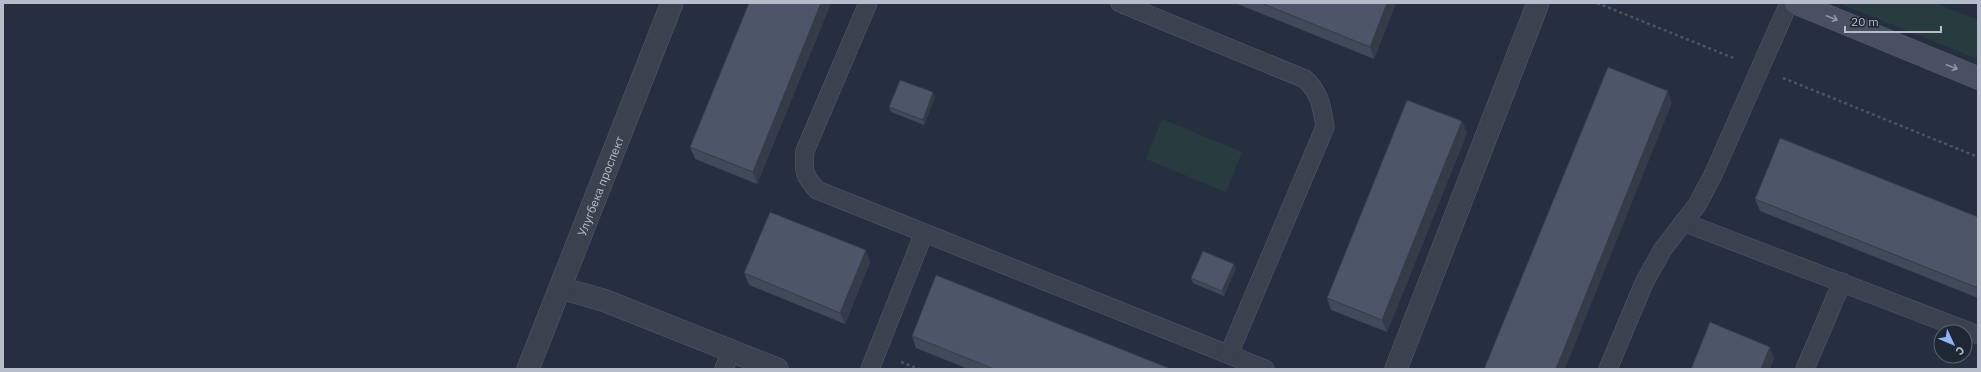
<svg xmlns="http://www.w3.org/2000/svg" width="1981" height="372" font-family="'IBM Plex Sans',sans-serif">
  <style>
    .green { fill: #283c40 }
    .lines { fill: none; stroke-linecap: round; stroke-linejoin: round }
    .lane-casing { stroke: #555d6a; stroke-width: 19 }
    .street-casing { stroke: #555d6a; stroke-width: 23 }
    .secondary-casing { stroke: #555d6a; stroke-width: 23 }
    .path { stroke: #46595d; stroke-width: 2.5; stroke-dasharray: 3 3; stroke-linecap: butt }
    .lane { stroke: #3a424f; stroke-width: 18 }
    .street { stroke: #3a424f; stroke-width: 22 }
    .secondary { stroke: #485062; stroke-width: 22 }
    .wall { fill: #414a59 }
    .shaded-wall { fill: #353c49 }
    .building { fill: #4c5668; stroke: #353c49 }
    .oneway { stroke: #9097a6 }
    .labels { text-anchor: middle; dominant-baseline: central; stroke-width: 3; stroke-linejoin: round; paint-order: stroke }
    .street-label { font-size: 12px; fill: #b6bdca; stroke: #1e2734 }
  </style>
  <rect width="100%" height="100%" fill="#262f3f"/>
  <!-- green -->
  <g class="green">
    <polygon points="1838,3 1935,3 1978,20 1978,59"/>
    <polygon points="1162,119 1242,152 1226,192 1146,159"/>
  </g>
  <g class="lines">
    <defs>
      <g id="lane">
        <path d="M868,3L805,151C803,170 804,176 817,190L1265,369"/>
        <path d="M1120,3L1305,79C1320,93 1322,107 1325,127L1229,354"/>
        <polyline points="1683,222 1978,335"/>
        <polyline points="724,369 731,351"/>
        <polyline points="870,369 924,233"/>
        <polyline points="1608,369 1644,283 1663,249 1697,205 1713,175 1789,3"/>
        <polyline points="1805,369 1842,282"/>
      </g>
      <g id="street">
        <polyline points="560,288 603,300 777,369"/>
        <path id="s1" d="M528,369L672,3"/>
        <polyline points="1396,369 1538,3"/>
      </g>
      <polyline id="secondary" points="1796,3 1978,78"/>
    </defs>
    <!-- lane casing -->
    <use href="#lane" class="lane-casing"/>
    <!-- street casing -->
    <use href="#street" class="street-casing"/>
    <!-- secondary casing -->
    <use href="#secondary" class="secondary-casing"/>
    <!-- path -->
    <g class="path">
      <polyline points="1597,3 1736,59"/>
      <polyline points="1783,78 1978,157"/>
      <polyline points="901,362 919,369"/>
    </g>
    <!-- lane -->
    <use href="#lane" class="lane"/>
    <!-- street -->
    <use href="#street" class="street"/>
    <!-- secondary -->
    <use href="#secondary" class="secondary"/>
  </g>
  <!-- wall -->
  <g class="wall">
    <polygon points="749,3 831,3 757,184 695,159 690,147"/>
    <polygon points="1235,3 1396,3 1374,59"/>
    <polygon points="935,97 924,125 891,112 889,107"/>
    <polygon points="1462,121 1467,133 1387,332 1331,310 1327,298"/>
    <polygon points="1755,199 1978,217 1978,298 1760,211"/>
    <polygon points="870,262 845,324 749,285 744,273"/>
    <polygon points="1236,268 1224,296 1193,283 1191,278"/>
    <polygon points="912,336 1171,369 968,369 916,348"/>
  </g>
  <!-- shaded-wall -->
  <g class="shaded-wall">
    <polygon points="821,3 831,3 757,184 753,172"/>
    <polygon points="1387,3 1396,3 1374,59 1370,47"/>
    <polygon points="1668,91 1672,103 1565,369 1556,369"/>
    <polygon points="933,92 935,97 924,125 923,120"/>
    <polygon points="1462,121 1467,133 1387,332 1382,320"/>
    <polygon points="866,250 870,262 845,324 840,313"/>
    <polygon points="1234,264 1236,268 1224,296 1222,291"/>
    <polygon points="1770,347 1774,359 1770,369 1761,369"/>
  </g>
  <!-- building -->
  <g class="building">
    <polygon points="749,3 821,3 753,172 690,147"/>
    <polygon points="1261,3 1387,3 1370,47"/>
    <polygon points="1608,67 1668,91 1556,369 1484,369"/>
    <polygon points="900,80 933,92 923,120 889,107"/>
    <polygon points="1407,100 1462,121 1382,320 1327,298"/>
    <polygon points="1780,138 1978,217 1978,288 1755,199"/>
    <polygon points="770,212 866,250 840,313 744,273"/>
    <polygon points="1203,251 1234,264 1222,291 1191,278"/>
    <polygon points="936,275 1171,369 994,369 912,336"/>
    <polygon points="1710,322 1770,347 1761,369 1691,369"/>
  </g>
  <!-- one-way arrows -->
  <defs><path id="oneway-shaft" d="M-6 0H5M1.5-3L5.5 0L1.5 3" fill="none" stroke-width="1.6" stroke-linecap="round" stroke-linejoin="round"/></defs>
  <g class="oneway">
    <use href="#oneway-shaft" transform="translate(1832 18) rotate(22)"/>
    <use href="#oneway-shaft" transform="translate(1952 67) rotate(22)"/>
  </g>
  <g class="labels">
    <!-- street labels -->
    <g class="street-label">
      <text stroke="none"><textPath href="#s1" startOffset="197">Улугбека проспект</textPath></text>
    </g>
  </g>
  <!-- border -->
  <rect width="1981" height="372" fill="none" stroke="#b6bdca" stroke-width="8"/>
  <!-- north arrow -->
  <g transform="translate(1953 344) rotate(134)"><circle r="19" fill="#1e2734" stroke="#5b6370"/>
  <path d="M0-3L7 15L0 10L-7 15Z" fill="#8fb3f5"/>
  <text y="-6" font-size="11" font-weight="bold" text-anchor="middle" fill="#b6bdca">С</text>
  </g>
  <!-- scale -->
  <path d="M1845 26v6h96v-6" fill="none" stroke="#b6bdca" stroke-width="2"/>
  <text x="1851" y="26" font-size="12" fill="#b6bdca" stroke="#1e2734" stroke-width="3" paint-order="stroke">20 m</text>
</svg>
